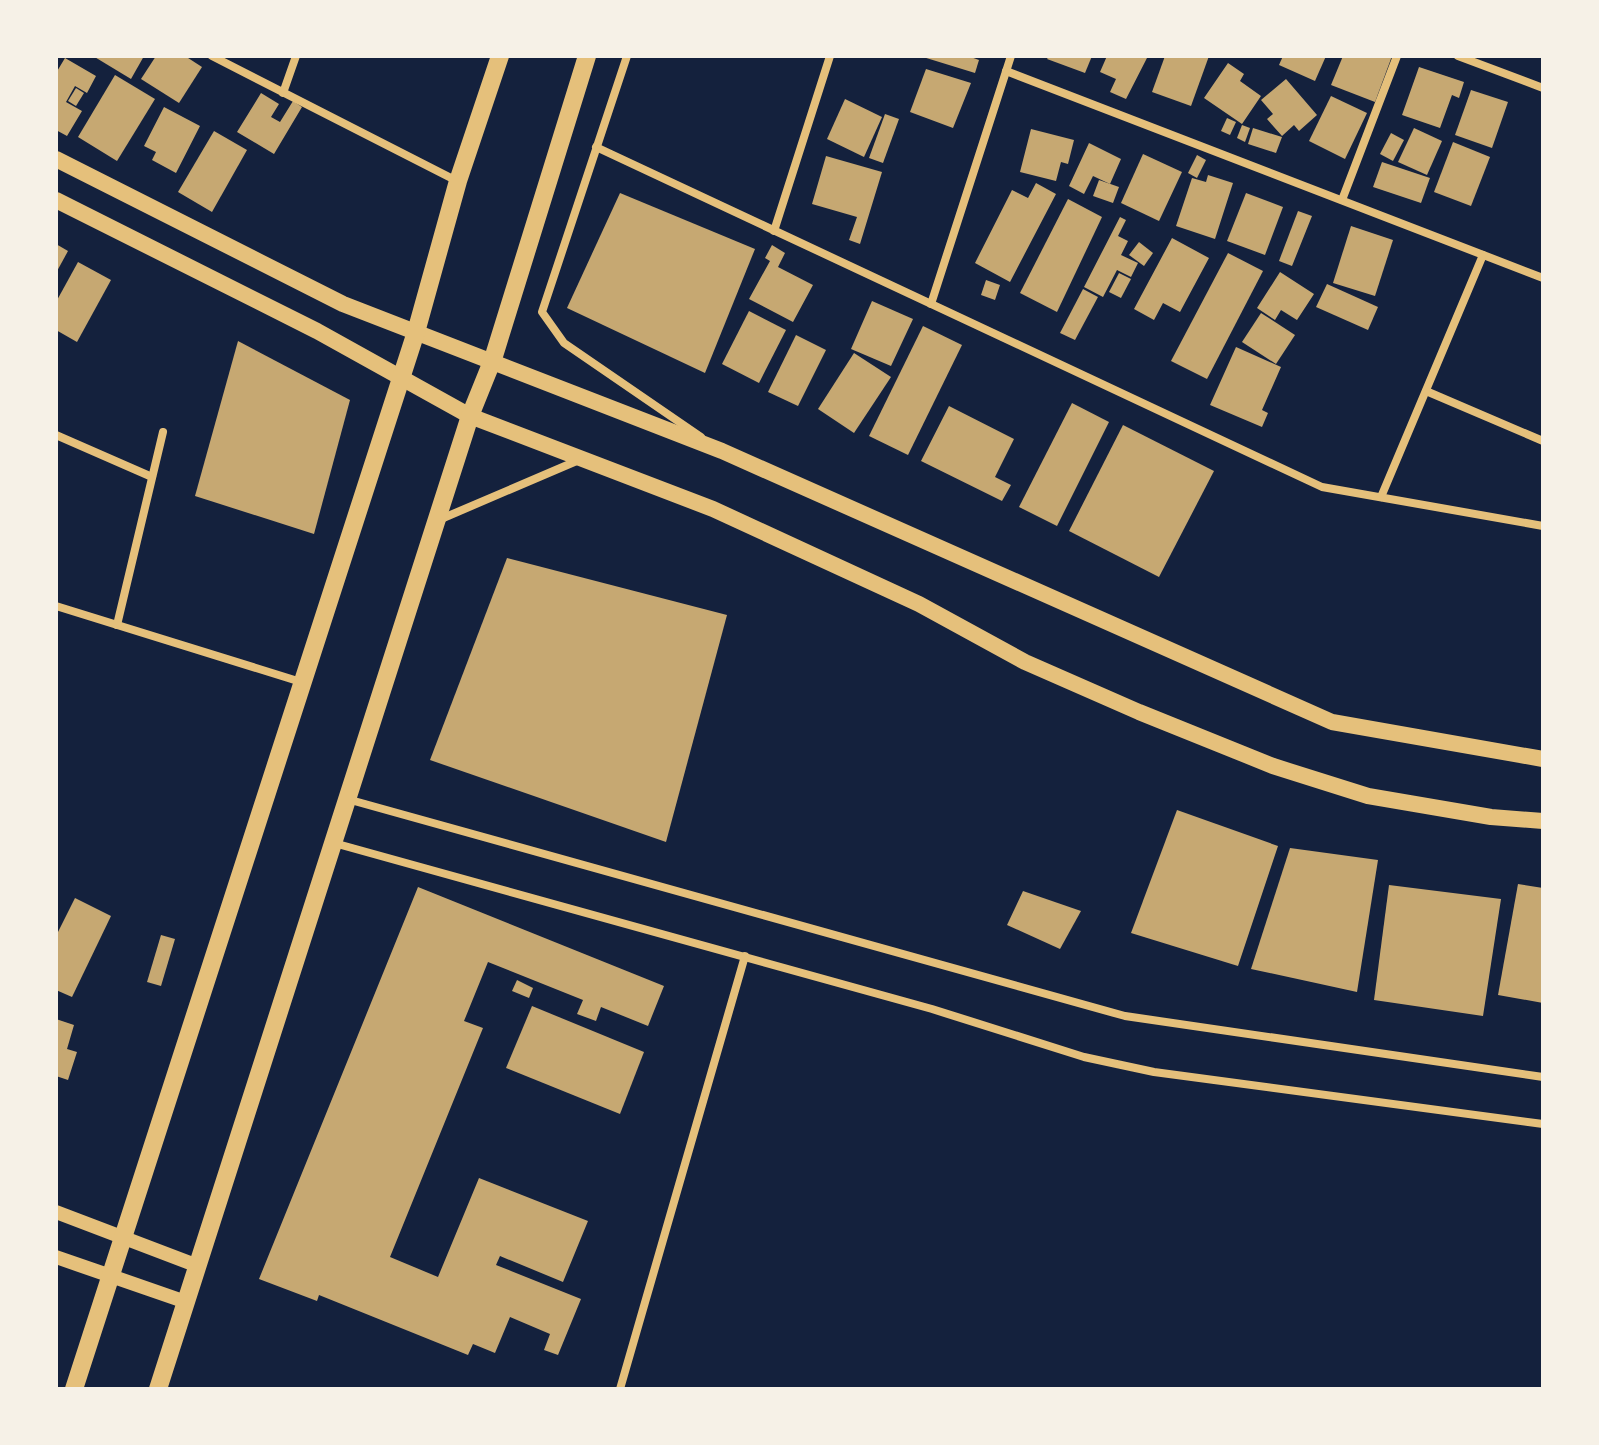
<svg xmlns="http://www.w3.org/2000/svg" width="1599" height="1445" font-family="Montserrat,sans-serif">
  <style>
    .building { fill: #c6a872 }
    .lines { fill: none; stroke-linecap: round; stroke-linejoin: round }
    .minor { stroke: #e5c07b; stroke-width: 8 }
    .tertiary { stroke: #e5c07b; stroke-width: 14 }
    .secondary { stroke: #e5c07b; stroke-width: 16 }
    .primary { stroke: #e5c07b; stroke-width: 18 }
  </style>
  <rect width="100%" height="100%" fill="#14213d"/>
  <!-- building -->
  <g class="building">
    <polygon points="93,56 144,56 131,79"/>
    <polygon points="156,56 185,56 202,67 179,103 141,79"/>
    <polygon points="968,56 979,60 975,73 923,57"/>
    <polygon points="1049,56 1092,56 1085,73 1047,59"/>
    <polygon points="1107,56 1148,56 1126,99 1110,92 1116,79 1100,72"/>
    <polygon points="1165,56 1209,56 1191,106 1152,92"/>
    <polygon points="1283,56 1326,56 1315,81 1279,65"/>
    <polygon points="1343,56 1392,56 1375,102 1331,85"/>
    <polygon points="65,58 96,76 87,93 75,86 66,102 82,111 67,136 56,130 56,73"/>
    <polygon points="1228,63 1244,74 1240,81 1261,96 1242,124 1204,98"/>
    <polygon points="1419,67 1464,82 1459,98 1452,95 1440,128 1402,115"/>
    <polygon points="926,69 971,83 953,128 910,112"/>
    <polygon points="115,75 155,99 117,161 78,137"/>
    <polygon points="1286,79 1317,115 1299,131 1294,125 1282,136 1267,119 1273,114 1261,100"/>
    <polygon points="76,88 84,93 76,106 68,101"/>
    <polygon points="1471,90 1508,102 1492,148 1455,135"/>
    <polygon points="261,93 279,104 271,117 280,122 293,101 302,107 274,154 237,132"/>
    <polygon points="1331,96 1367,113 1345,159 1309,141"/>
    <polygon points="845,99 882,117 864,157 827,139"/>
    <polygon points="164,107 200,126 176,173 152,160 156,152 144,146"/>
    <polygon points="885,114 899,119 883,163 869,158"/>
    <polygon points="1227,118 1236,122 1230,135 1221,131"/>
    <polygon points="1242,125 1250,128 1245,142 1237,138"/>
    <polygon points="1253,128 1282,137 1276,153 1248,144"/>
    <polygon points="1414,128 1442,141 1427,175 1398,162"/>
    <polygon points="1031,129 1074,140 1068,164 1061,162 1056,181 1020,172"/>
    <polygon points="214,131 247,150 212,212 178,192"/>
    <polygon points="1391,133 1404,140 1393,161 1380,154"/>
    <polygon points="1453,142 1490,157 1471,206 1434,192"/>
    <polygon points="1089,143 1121,159 1110,184 1093,176 1084,194 1069,186"/>
    <polygon points="1143,154 1182,172 1159,221 1121,203"/>
    <polygon points="1197,155 1206,160 1197,178 1188,173"/>
    <polygon points="826,156 882,172 860,244 849,240 857,217 812,204"/>
    <polygon points="1382,162 1430,178 1421,203 1373,187"/>
    <polygon points="1208,175 1233,183 1215,239 1176,226 1192,178 1206,182"/>
    <polygon points="1099,180 1119,187 1113,203 1093,196"/>
    <polygon points="1036,183 1056,194 1010,282 975,263 1012,190 1028,198"/>
    <polygon points="620,193 755,249 705,373 567,308"/>
    <polygon points="1246,193 1283,207 1265,255 1227,241"/>
    <polygon points="1068,199 1102,217 1057,312 1020,293"/>
    <polygon points="1298,211 1312,216 1292,266 1279,261"/>
    <polygon points="1120,217 1126,220 1118,236 1128,241 1121,255 1138,263 1131,277 1117,270 1103,297 1084,287"/>
    <polygon points="1351,226 1393,240 1375,296 1333,283"/>
    <polygon points="1172,238 1209,258 1180,312 1163,303 1154,320 1134,309"/>
    <polygon points="1139,242 1153,253 1144,266 1129,255"/>
    <polygon points="56,244 68,251 56,273"/>
    <polygon points="772,245 785,253 778,267 813,285 793,322 749,299 770,261 765,258"/>
    <polygon points="1228,253 1263,271 1207,379 1171,361"/>
    <polygon points="78,262 111,280 77,342 56,330 56,302"/>
    <polygon points="1280,272 1314,294 1297,320 1281,310 1275,320 1257,308"/>
    <polygon points="1119,273 1131,279 1121,298 1109,292"/>
    <polygon points="986,280 1000,285 995,300 981,295"/>
    <polygon points="1327,284 1378,307 1368,330 1316,307"/>
    <polygon points="1083,289 1098,297 1075,340 1060,333"/>
    <polygon points="872,301 913,319 891,366 851,349"/>
    <polygon points="749,311 786,330 759,383 722,364"/>
    <polygon points="1261,313 1295,335 1276,364 1242,342"/>
    <polygon points="923,326 962,345 908,455 869,436"/>
    <polygon points="796,335 826,350 798,406 768,392"/>
    <polygon points="238,341 350,400 314,534 195,496"/>
    <polygon points="1236,347 1281,367 1262,410 1268,413 1262,427 1210,405"/>
    <polygon points="854,353 891,377 854,433 818,409"/>
    <polygon points="1072,403 1109,422 1057,526 1019,507"/>
    <polygon points="949,406 1014,439 995,477 1011,485 1002,501 921,461"/>
    <polygon points="1123,425 1214,471 1159,577 1069,531"/>
    <polygon points="507,558 727,615 666,842 430,760"/>
    <polygon points="1177,810 1278,846 1238,966 1131,933"/>
    <polygon points="1290,848 1378,860 1357,992 1251,969"/>
    <polygon points="1518,884 1543,888 1543,1003 1498,995"/>
    <polygon points="1389,885 1501,899 1483,1016 1374,1000"/>
    <polygon points="418,887 664,986 648,1026 601,1007 596,1021 577,1014 583,1000 488,962 464,1021 483,1028 390,1257 438,1277 479,1178 588,1221 563,1282 500,1256 496,1265 581,1299 558,1355 544,1350 550,1334 510,1317 495,1353 473,1344 468,1355 319,1295 317,1301 259,1279"/>
    <polygon points="1023,891 1081,911 1060,949 1007,925"/>
    <polygon points="75,898 111,916 72,997 56,990 56,936"/>
    <polygon points="161,935 175,939 161,986 147,982"/>
    <polygon points="517,980 533,988 529,998 512,991"/>
    <polygon points="532,1006 644,1052 620,1114 506,1068"/>
    <polygon points="56,1019 74,1025 67,1049 77,1052 68,1080 56,1076"/>
  </g>
  <g class="lines">
    <!-- minor -->
    <g class="minor">
      <polyline points="212,56 457,181"/>
      <polyline points="627,56 542,312 564,343 701,437"/>
      <polyline points="1458,56 1543,88"/>
      <polyline points="1006,71 1543,278"/>
      <polyline points="283,93 296,56"/>
      <polyline points="596,147 1322,487 1543,526"/>
      <polyline points="1342,200 1397,56"/>
      <polyline points="774,231 830,56"/>
      <polyline points="931,304 1011,56"/>
      <polyline points="1426,391 1543,441"/>
      <polyline points="56,435 152,477"/>
      <polyline points="1381,497 1483,255"/>
      <polyline points="441,519 579,460"/>
      <polyline points="56,606 301,682"/>
      <polyline points="117,625 163,432"/>
      <polyline points="347,799 1125,1016 1543,1077"/>
      <polyline points="334,843 932,1009 1084,1057 1154,1072 1543,1124"/>
      <polyline points="620,1389 745,956"/>
    </g>
    <!-- tertiary -->
    <g class="tertiary">
      <polyline points="56,1212 198,1266"/>
      <polyline points="56,1257 186,1302"/>
    </g>
    <!-- secondary -->
    <g class="secondary">
      <polyline points="56,159 343,304 722,451 1332,722 1543,759"/>
      <polyline points="56,200 317,331 470,416 713,509 919,604 1025,662 1139,712 1273,766 1368,796 1491,817 1543,821"/>
    </g>
    <!-- primary -->
    <g class="primary">
      <polyline points="74,1389 416,332 458,181 500,56"/>
      <polyline points="158,1389 470,416 493,359 587,56"/>
    </g>
  </g>
  <!-- border -->
  <rect width="1599" height="1445" fill="none" stroke="#f6f1e7" stroke-width="116"/>
</svg>
